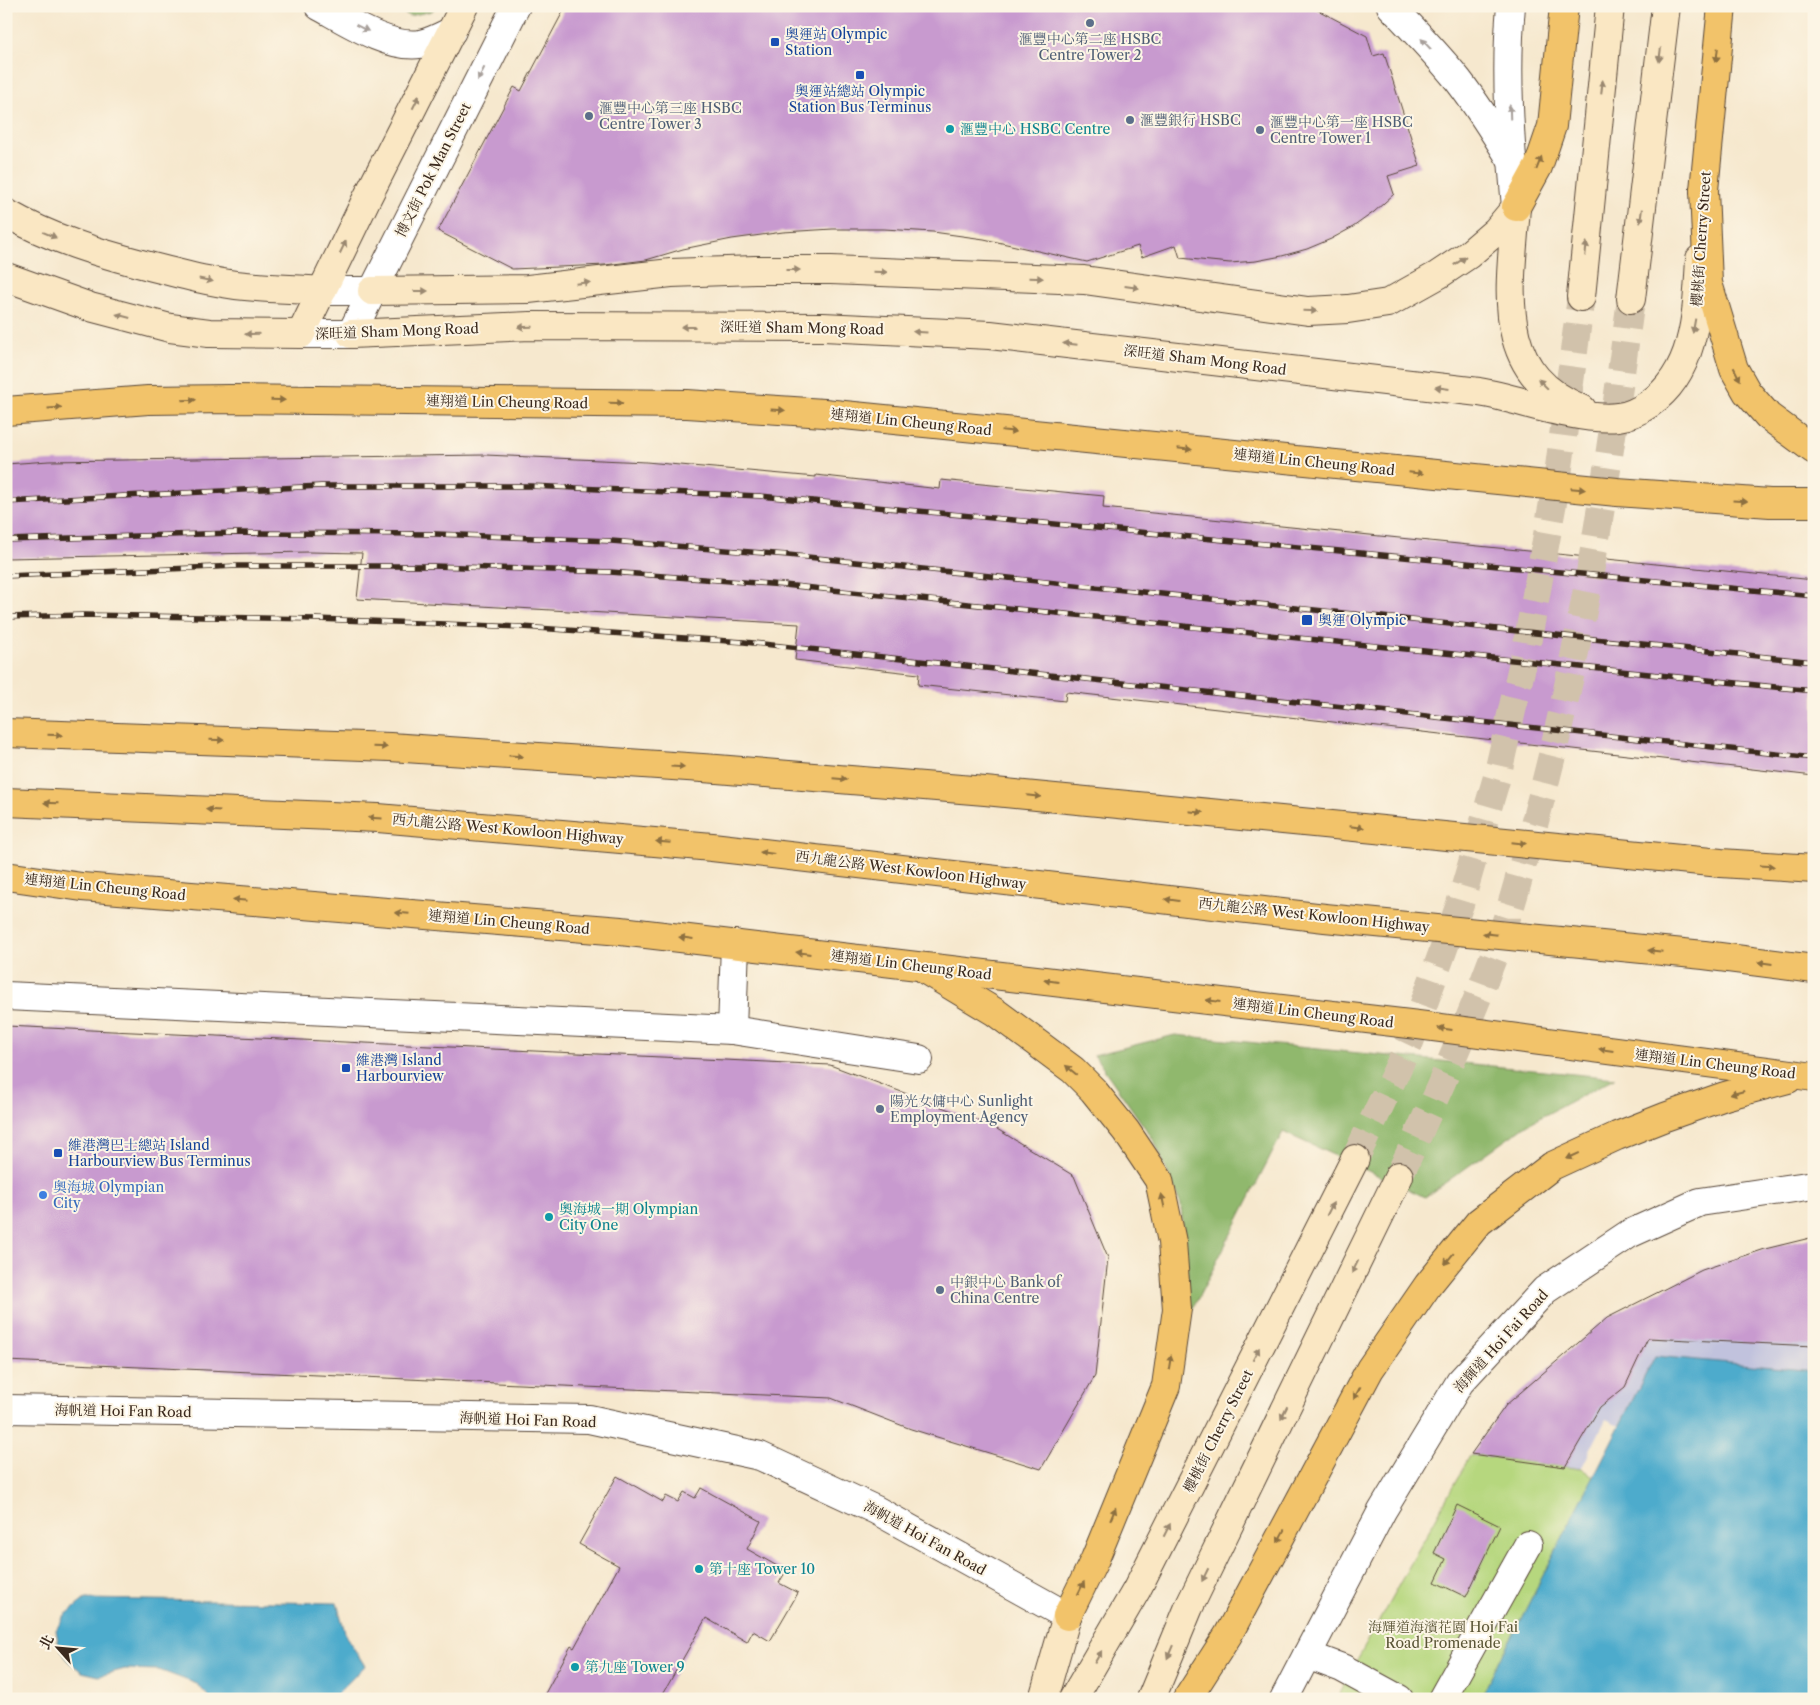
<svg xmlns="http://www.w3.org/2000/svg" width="1820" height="1705" font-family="'Libre Caslon Text','Noto Serif TC',serif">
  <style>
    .industrial { fill: #c1c2dd }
    .green { fill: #b6d77e; stroke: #78804e }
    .forest { fill: #90b86d; stroke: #667146 }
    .water { fill: #4eabcc; stroke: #446a75 }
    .building { fill: #c89acf }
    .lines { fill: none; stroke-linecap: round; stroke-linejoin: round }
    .secondary-tunnel { stroke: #d1c2ab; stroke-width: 28; stroke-dasharray: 28 14; stroke-linecap: butt }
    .pedestrian-casing { stroke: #574638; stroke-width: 30 }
    .minor-casing { stroke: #574638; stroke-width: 30 }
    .tertiary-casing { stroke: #574638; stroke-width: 30 }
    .secondary-casing { stroke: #574638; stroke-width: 30 }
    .primary-casing { stroke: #574638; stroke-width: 30 }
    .trunk-casing { stroke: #574638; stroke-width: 30 }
    .motorway-casing { stroke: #574638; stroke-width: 30 }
    .pedestrian { stroke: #fff; stroke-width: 28 }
    .minor { stroke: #fff; stroke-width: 28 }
    .tertiary { stroke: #fff; stroke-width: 28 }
    .secondary { stroke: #fae7c3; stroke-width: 28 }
    .primary { stroke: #f2c36a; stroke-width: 28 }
    .trunk { stroke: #f2c36a; stroke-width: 28 }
    .motorway { stroke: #f2c36a; stroke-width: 28 }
    .rail-casing { stroke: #3b2a1e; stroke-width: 5.5 }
    .rail { stroke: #fcf5e5; stroke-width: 4; stroke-dasharray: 11; stroke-linecap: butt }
    .oneway { fill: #a79f9a }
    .oneway2 { fill: #9a8870 }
    .oneway3 { fill: #8d6f40 }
    .service-dot { fill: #5c6f8a; stroke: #fcf5e5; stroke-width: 2 }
    .transit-dot { fill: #1a4fb4; stroke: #fcf5e5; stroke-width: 2 }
    .culture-dot { fill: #0f9aa8; stroke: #fcf5e5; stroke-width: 2 }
    .shop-dot { fill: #3f7fe0; stroke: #fcf5e5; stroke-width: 2 }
    .labels { text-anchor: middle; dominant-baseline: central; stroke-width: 4; stroke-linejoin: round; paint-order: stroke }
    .transit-label { font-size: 14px; fill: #164399; stroke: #fcf5e5; text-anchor: start }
    .service-label { font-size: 14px; fill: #4e5e75; stroke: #fcf5e5; text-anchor: start }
    .culture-label { font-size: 14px; fill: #0d838f; stroke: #fcf5e5; text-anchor: start }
    .street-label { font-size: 14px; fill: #3b2a1e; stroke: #fcf5e5 }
    .shop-label { font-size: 14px; fill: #366cbe; stroke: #fcf5e5; text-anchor: start }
    .park-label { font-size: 14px; fill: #5a5536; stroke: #fcf5e5 }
  </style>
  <rect width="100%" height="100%" fill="#fcf5e5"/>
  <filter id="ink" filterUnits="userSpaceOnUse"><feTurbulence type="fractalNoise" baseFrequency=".02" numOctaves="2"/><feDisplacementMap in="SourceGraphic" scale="10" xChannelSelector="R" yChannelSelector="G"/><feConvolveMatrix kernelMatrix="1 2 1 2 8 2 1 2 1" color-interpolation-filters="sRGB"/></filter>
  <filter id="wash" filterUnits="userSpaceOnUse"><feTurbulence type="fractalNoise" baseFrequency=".0096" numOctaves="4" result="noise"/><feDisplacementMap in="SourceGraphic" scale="20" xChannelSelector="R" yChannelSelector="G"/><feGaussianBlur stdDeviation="1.12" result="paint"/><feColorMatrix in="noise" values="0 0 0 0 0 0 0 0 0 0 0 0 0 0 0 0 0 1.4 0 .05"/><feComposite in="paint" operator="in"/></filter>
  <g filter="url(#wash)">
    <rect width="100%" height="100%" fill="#f6e8ce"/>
    <!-- industrial -->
    <polygon class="industrial" points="1814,1238 1814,1371 1655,1356 1619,1425 1606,1419 1581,1469 1471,1454 1506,1405 1607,1318 1702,1270 1765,1249"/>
    <!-- green -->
    <polygon class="green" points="1471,1454 1581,1469 1594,1476 1480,1699 1336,1699"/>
    <!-- forest -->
    <g class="forest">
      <polygon points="392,6 436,6 432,11 409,16"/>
      <polygon points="1175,1035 1615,1078 1528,1124 1425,1197 1283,1132 1190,1314 1181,1205 1155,1142 1094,1055"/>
    </g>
    <!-- water -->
    <g class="water">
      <polygon points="1655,1356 1814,1371 1814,1699 1480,1699"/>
      <polygon points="85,1599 337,1603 346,1636 365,1666 338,1693 335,1699 211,1699 197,1684 159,1670 125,1669 99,1676 82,1672 68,1661 59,1646 56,1630 64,1616"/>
    </g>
    <g id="blocks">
      <!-- building -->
      <g class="building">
        <polygon points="566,6 1310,6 1367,36 1373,56 1384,53 1420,166 1388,176 1394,194 1374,212 1353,227 1331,239 1307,249 1282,256 1256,261 1230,263 1180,258 1176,245 1142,257 1138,246 1087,262 984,239 933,232 884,229 833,229 783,232 732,239 683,249 646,260 605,265 512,269 438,231 514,87 521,91"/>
        <polygon points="485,455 646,462 816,477 816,475 940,489 941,480 1104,496 1103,508 1814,580 1814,776 1066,692 1065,701 918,685 919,674 795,660 799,624 357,599 362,553 309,552 6,558 6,464 49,461"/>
        <polygon points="6,1026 830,1065 992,1126 1074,1176 1108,1258 1095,1376 1041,1469 911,1429 831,1398 6,1361"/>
        <polygon points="1814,1237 1814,1346 1648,1338 1625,1387 1600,1407 1565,1467 1471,1454 1506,1405 1607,1318 1702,1270 1765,1249"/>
        <polygon points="617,1476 663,1502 666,1496 678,1502 684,1492 695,1498 701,1488 761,1521 747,1549 786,1571 779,1583 798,1593 770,1641 753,1631 747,1642 706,1618 660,1699 542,1699 571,1646 574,1648 619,1566 579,1544"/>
        <polygon points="1457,1505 1500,1526 1466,1597 1435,1582 1446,1559 1434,1553"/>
      </g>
    </g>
  </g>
  <g filter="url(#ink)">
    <use href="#blocks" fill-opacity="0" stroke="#574638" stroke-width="1"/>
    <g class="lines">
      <!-- secondary-tunnel -->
      <g class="secondary-tunnel">
        <polyline points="1355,1159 1410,1042 1460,904 1497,777 1527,644 1558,475 1581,297"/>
        <path d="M1399,1176C1438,1092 1477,1007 1507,918C1514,897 1520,874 1526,853C1579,672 1606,486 1631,299"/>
      </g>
      <defs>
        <g id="pedestrian">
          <polyline points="6,996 732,1030 919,1059"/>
          <polyline points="732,1030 735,944"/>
          <polyline points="1307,1655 1342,1668 1399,1699"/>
          <polyline points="1442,1699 1528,1545"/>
        </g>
        <g id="minor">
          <path d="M319,6C345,20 389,49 420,44C431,42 442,36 452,31"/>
          <path d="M1391,6C1414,30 1437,54 1458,80C1478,106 1495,133 1512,161"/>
          <polyline points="351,334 516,6"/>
          <polyline points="6,1409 589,1419 760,1456 876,1510 1067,1616"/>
          <polyline points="1284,1699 1382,1511 1460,1382 1545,1290 1629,1234 1700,1202 1814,1185"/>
        </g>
        <g id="tertiary">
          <path d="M1511,6C1505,72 1510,141 1516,207"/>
          <polyline points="322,291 372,291"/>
          <polyline points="301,334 351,334"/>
        </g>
        <g id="secondary">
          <path d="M1516,207C1511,286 1491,372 1582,409"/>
          <path d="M6,213C51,239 99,253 149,266C184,275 220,285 257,287C278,289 300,289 322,291"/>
          <polyline points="6,277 90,307 170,328 209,333 301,334 366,200 464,6"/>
          <polyline points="372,291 528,289 671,273 755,270 831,270 1084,280 1308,311 1348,309 1388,303 1438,275 1468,255 1496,231 1516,207"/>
          <polyline points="1581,297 1610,6"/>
          <polyline points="1631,299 1666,6"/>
          <path d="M351,334L530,326L823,327L990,335L1479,392C1510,397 1538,408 1568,413C1583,416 1602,419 1618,417C1629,416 1639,411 1649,404C1696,372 1697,311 1700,259"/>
          <polyline points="1043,1699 1067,1616"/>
          <polyline points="1073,1699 1137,1589 1355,1159"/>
          <polyline points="1151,1699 1189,1607 1399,1176"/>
        </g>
        <polyline id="primary" points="1704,190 1722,6"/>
        <g id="trunk">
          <polyline points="1704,190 1708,283 1734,369 1747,392 1768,416 1814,450"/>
          <polyline points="1516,207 1538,167 1552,126 1564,6"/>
          <polyline points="6,411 148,400 229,399 687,404 824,413 1617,492 1770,503 1814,503"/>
          <polyline points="6,876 82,887 621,931 1418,1025 1814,1077"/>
          <polyline points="927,971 995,1012 1073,1070 1093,1090 1126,1131 1159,1180 1172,1242 1177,1309 1166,1386 1095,1559 1067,1616"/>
          <polyline points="1187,1699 1228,1635 1370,1369 1428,1285 1479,1222 1552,1166 1617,1136 1665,1117 1725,1096 1788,1079"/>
        </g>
        <g id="motorway">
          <polyline points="6,733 390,747 717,769 985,791 1721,863 1814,869"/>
          <polyline points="6,802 378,818 712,847 1325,918 1704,955 1814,969"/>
        </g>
      </defs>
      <!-- pedestrian casing -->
      <use href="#pedestrian" class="pedestrian-casing"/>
      <!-- minor casing -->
      <use href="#minor" class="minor-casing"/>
      <!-- tertiary casing -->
      <use href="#tertiary" class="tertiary-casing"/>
      <!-- secondary casing -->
      <use href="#secondary" class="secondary-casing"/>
      <!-- primary casing -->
      <use href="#primary" class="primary-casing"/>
      <!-- trunk casing -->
      <use href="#trunk" class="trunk-casing"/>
      <!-- motorway casing -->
      <use href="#motorway" class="motorway-casing"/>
      <!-- pedestrian -->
      <use href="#pedestrian" class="pedestrian"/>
      <!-- minor -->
      <use href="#minor" class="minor"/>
      <!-- tertiary -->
      <use href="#tertiary" class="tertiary"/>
      <!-- secondary -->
      <use href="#secondary" class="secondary"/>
      <!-- primary -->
      <use href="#primary" class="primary"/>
      <!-- trunk -->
      <use href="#trunk" class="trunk"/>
      <!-- motorway -->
      <use href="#motorway" class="motorway"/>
      <defs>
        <g id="rail">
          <polyline points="6,502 321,486 530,486 760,496 1814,596"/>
          <polyline points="6,540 235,533 436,534 611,541 788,555 1814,662"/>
          <polyline points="6,576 238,566 433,566 610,572 784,585 1814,691"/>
          <polyline points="6,617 84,615 316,619 522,627 744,642 1814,758"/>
        </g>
      </defs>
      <!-- rail casing -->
      <use href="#rail" class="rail-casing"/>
      <!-- rail -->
      <use href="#rail" class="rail"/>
    </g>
    <!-- one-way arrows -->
    <defs><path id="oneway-solid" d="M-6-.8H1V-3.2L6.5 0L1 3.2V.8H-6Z" transform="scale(1.25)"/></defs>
    <g class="oneway">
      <use href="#oneway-solid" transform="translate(362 28) rotate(26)"/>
      <use href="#oneway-solid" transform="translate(1426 44) rotate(-133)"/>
      <use href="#oneway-solid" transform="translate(481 74) rotate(117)"/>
      <use href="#oneway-solid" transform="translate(1510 112) rotate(-92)"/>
    </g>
    <g class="oneway2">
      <use href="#oneway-solid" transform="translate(1660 55) rotate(97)"/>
      <use href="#oneway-solid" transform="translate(1602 87) rotate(-84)"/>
      <use href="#oneway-solid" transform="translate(416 102) rotate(-63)"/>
      <use href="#oneway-solid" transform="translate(1641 216) rotate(97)"/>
      <use href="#oneway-solid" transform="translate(50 235) rotate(23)"/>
      <use href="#oneway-solid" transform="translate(343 247) rotate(-64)"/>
      <use href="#oneway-solid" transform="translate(1586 249) rotate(-84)"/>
      <use href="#oneway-solid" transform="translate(1460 261) rotate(-33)"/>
      <use href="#oneway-solid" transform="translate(793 270)"/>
      <use href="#oneway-solid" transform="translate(880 272) rotate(2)"/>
      <use href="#oneway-solid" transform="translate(1036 278) rotate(2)"/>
      <use href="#oneway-solid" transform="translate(206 280) rotate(12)"/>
      <use href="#oneway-solid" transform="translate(583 283) rotate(-6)"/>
      <use href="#oneway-solid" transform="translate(1132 287) rotate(8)"/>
      <use href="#oneway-solid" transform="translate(421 291)"/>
      <use href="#oneway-solid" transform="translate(1310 311) rotate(1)"/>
      <use href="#oneway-solid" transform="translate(123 316) rotate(-165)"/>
      <use href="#oneway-solid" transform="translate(1694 326) rotate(100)"/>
      <use href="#oneway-solid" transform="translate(525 327) rotate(178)"/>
      <use href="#oneway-solid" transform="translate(688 327) rotate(180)"/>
      <use href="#oneway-solid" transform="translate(920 332) rotate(-177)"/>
      <use href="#oneway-solid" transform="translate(252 334) rotate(179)"/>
      <use href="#oneway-solid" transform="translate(1070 344) rotate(-174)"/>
      <use href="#oneway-solid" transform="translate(1543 384) rotate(-136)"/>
      <use href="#oneway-solid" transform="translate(1442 388) rotate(-173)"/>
      <use href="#oneway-solid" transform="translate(1330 1209) rotate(-63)"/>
      <use href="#oneway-solid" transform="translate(1355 1267) rotate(116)"/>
      <use href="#oneway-solid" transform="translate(1256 1354) rotate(-63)"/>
      <use href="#oneway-solid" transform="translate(1284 1413) rotate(116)"/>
      <use href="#oneway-solid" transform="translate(1167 1530) rotate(-63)"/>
      <use href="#oneway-solid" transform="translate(1205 1575) rotate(116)"/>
      <use href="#oneway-solid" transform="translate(1170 1652) rotate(113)"/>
      <use href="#oneway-solid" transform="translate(1098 1657) rotate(-60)"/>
    </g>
    <g class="oneway3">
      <use href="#oneway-solid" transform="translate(1717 55) rotate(96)"/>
      <use href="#oneway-solid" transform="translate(1539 163) rotate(-69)"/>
      <use href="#oneway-solid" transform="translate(1737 374) rotate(63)"/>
      <use href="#oneway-solid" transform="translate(189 400) rotate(-1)"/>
      <use href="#oneway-solid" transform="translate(278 400) rotate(1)"/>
      <use href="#oneway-solid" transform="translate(616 403) rotate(1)"/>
      <use href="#oneway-solid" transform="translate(55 408) rotate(-4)"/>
      <use href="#oneway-solid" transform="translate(778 410) rotate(4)"/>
      <use href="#oneway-solid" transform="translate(1009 431) rotate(6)"/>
      <use href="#oneway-solid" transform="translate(1185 449) rotate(6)"/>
      <use href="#oneway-solid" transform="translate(1416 473) rotate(6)"/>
      <use href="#oneway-solid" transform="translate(1578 489) rotate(5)"/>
      <use href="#oneway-solid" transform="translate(1740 501) rotate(4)"/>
      <use href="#oneway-solid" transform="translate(55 735) rotate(2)"/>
      <use href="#oneway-solid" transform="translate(217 740) rotate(2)"/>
      <use href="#oneway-solid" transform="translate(380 747) rotate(2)"/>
      <use href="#oneway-solid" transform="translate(516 756) rotate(4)"/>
      <use href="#oneway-solid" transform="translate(678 767) rotate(4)"/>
      <use href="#oneway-solid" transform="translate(840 779) rotate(5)"/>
      <use href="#oneway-solid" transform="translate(1034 796) rotate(6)"/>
      <use href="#oneway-solid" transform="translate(51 803) rotate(-178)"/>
      <use href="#oneway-solid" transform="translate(213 810) rotate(-177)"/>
      <use href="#oneway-solid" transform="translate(1196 812) rotate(6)"/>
      <use href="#oneway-solid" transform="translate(375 818) rotate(-177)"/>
      <use href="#oneway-solid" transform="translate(1357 827) rotate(6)"/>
      <use href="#oneway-solid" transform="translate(663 842) rotate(-175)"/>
      <use href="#oneway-solid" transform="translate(1519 843) rotate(6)"/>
      <use href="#oneway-solid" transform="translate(767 853) rotate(-173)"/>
      <use href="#oneway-solid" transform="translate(1767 866) rotate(4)"/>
      <use href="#oneway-solid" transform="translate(240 900) rotate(-175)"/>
      <use href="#oneway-solid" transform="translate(1172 900) rotate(-173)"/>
      <use href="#oneway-solid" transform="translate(402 913) rotate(-175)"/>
      <use href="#oneway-solid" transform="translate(1490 934) rotate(-174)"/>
      <use href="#oneway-solid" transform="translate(686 938) rotate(-173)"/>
      <use href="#oneway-solid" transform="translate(1655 951) rotate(-174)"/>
      <use href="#oneway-solid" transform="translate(803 953) rotate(-173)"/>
      <use href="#oneway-solid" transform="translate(1765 963) rotate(-173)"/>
      <use href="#oneway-solid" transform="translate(1051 981) rotate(-173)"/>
      <use href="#oneway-solid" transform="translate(1213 1001) rotate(-173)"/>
      <use href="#oneway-solid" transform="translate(1445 1029) rotate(-172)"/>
      <use href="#oneway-solid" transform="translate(1606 1050) rotate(-172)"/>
      <use href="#oneway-solid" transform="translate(1071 1070) rotate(-140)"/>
      <use href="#oneway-solid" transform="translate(1737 1093) rotate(165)"/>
      <use href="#oneway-solid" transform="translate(1573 1156) rotate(155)"/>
      <use href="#oneway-solid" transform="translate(1163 1201) rotate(-102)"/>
      <use href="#oneway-solid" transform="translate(1449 1259) rotate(129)"/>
      <use href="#oneway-solid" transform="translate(1170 1362) rotate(-81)"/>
      <use href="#oneway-solid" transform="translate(1357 1393) rotate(118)"/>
      <use href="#oneway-solid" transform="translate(1113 1514) rotate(-68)"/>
      <use href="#oneway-solid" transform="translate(1281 1536) rotate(118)"/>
      <use href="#oneway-solid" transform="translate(1081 1588) rotate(-64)"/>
    </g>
  </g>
  <!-- markers -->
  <g class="service-dot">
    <circle cx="1090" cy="23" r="5"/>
    <circle cx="589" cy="116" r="5"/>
    <circle cx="1130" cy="120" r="5"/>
    <circle cx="1260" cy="130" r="5"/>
    <circle cx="880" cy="1109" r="5"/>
    <circle cx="940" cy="1290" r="5"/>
  </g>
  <g class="transit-dot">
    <rect x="770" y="37" width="10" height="10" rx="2.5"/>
    <rect x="855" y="70" width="10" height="10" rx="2.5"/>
    <rect x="1301" y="614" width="12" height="12" rx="2.5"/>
    <rect x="341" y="1063" width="10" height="10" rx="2.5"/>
    <rect x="53" y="1148" width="10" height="10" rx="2.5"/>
  </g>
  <g class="culture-dot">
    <circle cx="950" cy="129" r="5"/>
    <circle cx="549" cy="1217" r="5"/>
    <circle cx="699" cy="1569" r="5"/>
    <circle cx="575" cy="1667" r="5"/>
  </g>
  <circle class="shop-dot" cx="43" cy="1195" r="5"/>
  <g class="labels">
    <!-- transit labels -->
    <g class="transit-label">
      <text x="785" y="34">奧運站 Olympic<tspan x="785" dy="16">Station</tspan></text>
      <text x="860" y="91" text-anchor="middle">奧運站總站 Olympic<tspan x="860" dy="16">Station Bus Terminus</tspan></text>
      <text x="1318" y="620">奧運 Olympic</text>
      <text x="356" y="1060">維港灣 Island<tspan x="356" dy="16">Harbourview</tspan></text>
      <text x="68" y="1145">維港灣巴士總站 Island<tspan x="68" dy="16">Harbourview Bus Terminus</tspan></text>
    </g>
    <!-- service labels -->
    <g class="service-label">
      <text x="1090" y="39" text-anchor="middle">滙豐中心第二座 HSBC<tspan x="1090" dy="16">Centre Tower 2</tspan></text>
      <text x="599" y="108">滙豐中心第三座 HSBC<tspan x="599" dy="16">Centre Tower 3</tspan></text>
      <text x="1140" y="120">滙豐銀行 HSBC</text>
      <text x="1270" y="122">滙豐中心第一座 HSBC<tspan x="1270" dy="16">Centre Tower 1</tspan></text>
      <text x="890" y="1101">陽光女傭中心 Sunlight<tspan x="890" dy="16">Employment Agency</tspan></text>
      <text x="950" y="1282">中銀中心 Bank of<tspan x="950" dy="16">China Centre</tspan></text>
    </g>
    <!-- culture labels -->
    <g class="culture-label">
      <text x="960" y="129">滙豐中心 HSBC Centre</text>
      <text x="559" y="1209">奧海城一期 Olympian<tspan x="559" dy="16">City One</tspan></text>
      <text x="709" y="1569">第十座 Tower 10</text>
      <text x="585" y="1667">第九座 Tower 9</text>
    </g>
    <!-- street labels -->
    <g class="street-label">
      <text transform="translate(433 170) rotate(-63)">博文街 Pok Man Street</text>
      <text transform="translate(1701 239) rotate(-86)">櫻桃街 Cherry Street</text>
      <text transform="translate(802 328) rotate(1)">深旺道 Sham Mong Road</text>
      <text transform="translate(397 331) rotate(-2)">深旺道 Sham Mong Road</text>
      <text transform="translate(1205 360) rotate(7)">深旺道 Sham Mong Road</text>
      <text transform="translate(507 402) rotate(1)">連翔道 Lin Cheung Road</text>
      <text transform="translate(911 422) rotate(6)">連翔道 Lin Cheung Road</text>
      <text transform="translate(1314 462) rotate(6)">連翔道 Lin Cheung Road</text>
      <text transform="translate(508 829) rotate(5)">西九龍公路 West Kowloon Highway</text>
      <text transform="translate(911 870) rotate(7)">西九龍公路 West Kowloon Highway</text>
      <text transform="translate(105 887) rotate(6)">連翔道 Lin Cheung Road</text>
      <text transform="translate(1314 915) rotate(6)">西九龍公路 West Kowloon Highway</text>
      <text transform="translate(509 922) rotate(5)">連翔道 Lin Cheung Road</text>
      <text transform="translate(911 965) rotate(7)">連翔道 Lin Cheung Road</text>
      <text transform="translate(1313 1013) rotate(7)">連翔道 Lin Cheung Road</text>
      <text transform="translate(1715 1064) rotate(7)">連翔道 Lin Cheung Road</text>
      <text transform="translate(1501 1341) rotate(-48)">海輝道 Hoi Fai Road</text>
      <text transform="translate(123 1411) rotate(1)">海帆道 Hoi Fan Road</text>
      <text transform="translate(528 1420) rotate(2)">海帆道 Hoi Fan Road</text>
      <text transform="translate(1218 1431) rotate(-63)">櫻桃街 Cherry Street</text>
      <text transform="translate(925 1538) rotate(29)">海帆道 Hoi Fan Road</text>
    </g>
    <!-- shop labels -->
    <g class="shop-label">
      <text x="53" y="1187">奧海城 Olympian<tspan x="53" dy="16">City</tspan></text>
    </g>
    <!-- park labels -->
    <g class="park-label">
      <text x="1443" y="1627">海輝道海濱花園 Hoi Fai<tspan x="1443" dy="16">Road Promenade</tspan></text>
    </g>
  </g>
  <!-- margin -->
  <rect width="1820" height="1705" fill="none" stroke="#fcf5e5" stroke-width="25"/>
  <!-- north arrow -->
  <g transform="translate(58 1648) rotate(297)" stroke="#fcf5e5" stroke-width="4" paint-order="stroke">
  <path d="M0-4L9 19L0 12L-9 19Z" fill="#3b2a1e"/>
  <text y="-8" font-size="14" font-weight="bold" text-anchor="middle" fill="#3b2a1e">北</text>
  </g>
</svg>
